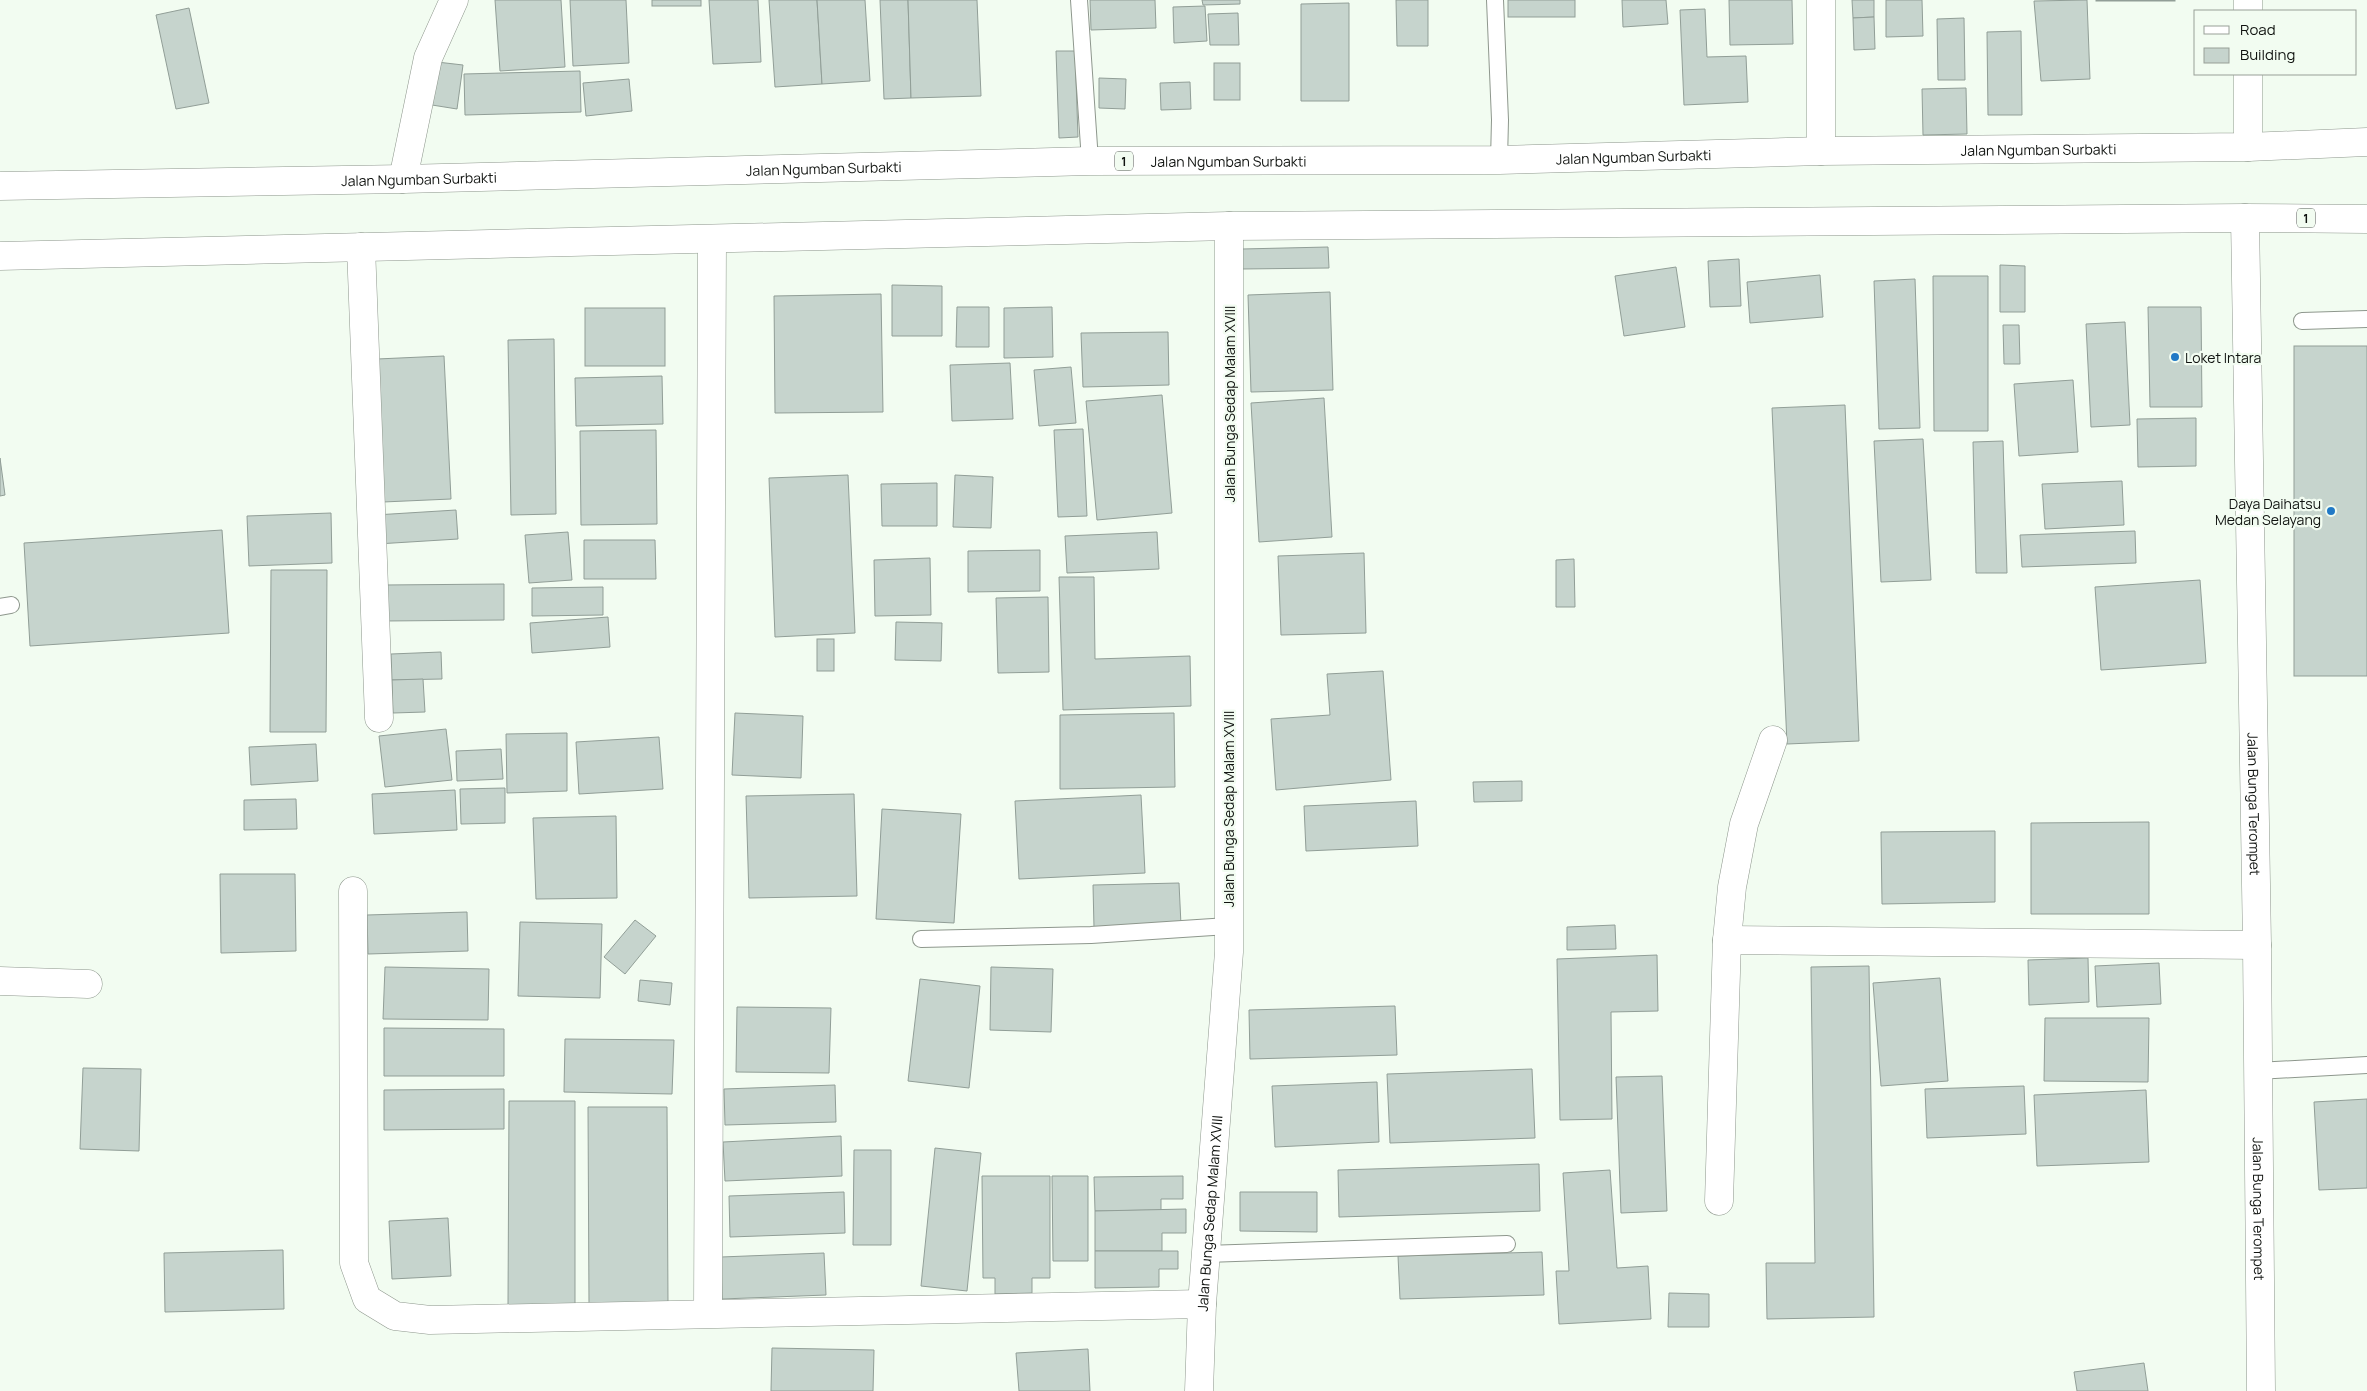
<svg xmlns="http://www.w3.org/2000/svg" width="2367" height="1391" font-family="Manrope,sans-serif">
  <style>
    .building { fill: #c6d4cd; stroke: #919e97 }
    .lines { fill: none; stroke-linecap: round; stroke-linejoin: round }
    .service-casing { stroke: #8e978d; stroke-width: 18 }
    .minor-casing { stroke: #8e978d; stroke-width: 29 }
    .tertiary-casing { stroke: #8e978d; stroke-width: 29 }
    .trunk-casing { stroke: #8e978d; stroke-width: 29 }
    .service { stroke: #fff; stroke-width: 16 }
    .minor { stroke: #fff; stroke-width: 28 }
    .tertiary { stroke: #fff; stroke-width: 28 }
    .trunk { stroke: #fff; stroke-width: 28 }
    .poi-dot { fill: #2179c6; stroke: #f2fcf1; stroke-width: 2 }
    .labels { text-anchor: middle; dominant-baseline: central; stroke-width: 4.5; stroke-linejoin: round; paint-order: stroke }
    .shield { fill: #f2fcf1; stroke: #545954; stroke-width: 1 }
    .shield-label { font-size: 12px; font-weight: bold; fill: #101310 }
    .street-label { font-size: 14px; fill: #101310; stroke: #f2fcf1 }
    .poi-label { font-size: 14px; fill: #101310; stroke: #f2fcf1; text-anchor: start }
  </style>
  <rect width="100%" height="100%" fill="#f2fcf1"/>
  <!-- building -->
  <g class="building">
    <polygon points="495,0 561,0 565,67 500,71"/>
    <polygon points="570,0 626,0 629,63 573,66"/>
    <rect x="652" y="0" width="49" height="6"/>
    <polygon points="709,0 758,0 761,62 713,64"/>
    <polygon points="769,0 817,0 822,84 775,87"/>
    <polygon points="817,0 865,0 870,81 822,84"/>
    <polygon points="880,0 908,0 911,98 884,99"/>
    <polygon points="908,0 977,0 981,96 911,98"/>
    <polygon points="1090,0 1155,0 1156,28 1091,30"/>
    <polygon points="1202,0 1240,0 1240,4 1203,5"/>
    <polygon points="1396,0 1428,0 1428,46 1397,46"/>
    <rect x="1508" y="0" width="67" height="17"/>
    <polygon points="1622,0 1666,0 1668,24 1623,27"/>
    <polygon points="1729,0 1792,0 1793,44 1730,45"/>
    <polygon points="1852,0 1874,0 1874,17 1853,18"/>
    <polygon points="1886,0 1922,0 1923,36 1886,37"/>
    <polygon points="2087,0 2090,79 2041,81 2034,1"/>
    <rect x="2096" y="0" width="79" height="1"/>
    <polygon points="1349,3 1349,101 1301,101 1301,4"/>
    <polygon points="1205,6 1207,41 1174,43 1173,7"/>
    <polygon points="189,8 209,103 176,109 156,15"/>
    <polygon points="1705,9 1707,57 1746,56 1748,102 1684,105 1680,10"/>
    <polygon points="1238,13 1239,45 1210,45 1208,14"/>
    <polygon points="1874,17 1875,49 1854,50 1853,18"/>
    <polygon points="1964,18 1965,80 1938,80 1937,19"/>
    <polygon points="2021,31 2022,115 1988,115 1987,32"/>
    <polygon points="1056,51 1075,51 1078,137 1059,138"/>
    <polygon points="437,62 463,65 457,109 432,105"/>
    <rect x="1214" y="63" width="26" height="37"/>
    <polygon points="580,71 581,112 465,115 464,74"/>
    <polygon points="1099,78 1126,79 1125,109 1099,108"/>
    <polygon points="629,79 632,111 586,116 583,83"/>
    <polygon points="1190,82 1191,109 1161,110 1160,83"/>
    <polygon points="1966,88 1967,134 1923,135 1922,89"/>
    <polygon points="1328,247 1329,268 1242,269 1242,249"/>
    <polygon points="1739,259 1741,306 1710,307 1708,261"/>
    <polygon points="2000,265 2025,266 2025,312 2000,312"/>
    <polygon points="1676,267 1685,327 1624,336 1615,276"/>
    <polygon points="1820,275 1823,317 1750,323 1747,282"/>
    <polygon points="1933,276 1988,276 1988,431 1934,431"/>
    <polygon points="1915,279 1920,428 1879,429 1874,281"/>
    <polygon points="892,285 942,286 942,336 892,336"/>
    <polygon points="1330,292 1333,390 1251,392 1248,295"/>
    <polygon points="881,294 883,412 775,413 774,296"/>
    <polygon points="957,307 989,307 989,347 956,347"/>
    <polygon points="1052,307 1053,357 1004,358 1004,308"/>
    <polygon points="2148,307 2201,307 2202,407 2150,407"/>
    <rect x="585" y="308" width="80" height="58"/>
    <polygon points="2125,322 2130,425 2091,427 2086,324"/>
    <polygon points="2003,325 2019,325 2020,364 2004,364"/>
    <polygon points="1168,332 1169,385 1083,387 1081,333"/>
    <polygon points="554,339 556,514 511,515 508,340"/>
    <rect x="2294" y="346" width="73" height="330"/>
    <polygon points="444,356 451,499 383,502 377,359"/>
    <polygon points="1010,363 1013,419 952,421 950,365"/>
    <polygon points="1071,367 1076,423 1039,426 1034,370"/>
    <polygon points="662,376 663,424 576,426 575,378"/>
    <polygon points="2073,380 2078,452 2019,456 2014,384"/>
    <polygon points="1162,395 1172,513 1097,520 1086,401"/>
    <polygon points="1324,398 1332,537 1259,542 1251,403"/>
    <polygon points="1845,405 1859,741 1787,744 1772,408"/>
    <polygon points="2196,418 2196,466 2138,467 2137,419"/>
    <polygon points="1083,429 1087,516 1058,517 1054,430"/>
    <polygon points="656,430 657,524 581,525 580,431"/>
    <polygon points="1923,439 1931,580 1881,582 1874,441"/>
    <polygon points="2003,441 2007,573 1976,573 1973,442"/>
    <polygon points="0,458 5,495 0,496"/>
    <polygon points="848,475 855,633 775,637 769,478"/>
    <polygon points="955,475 993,477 991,528 953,527"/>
    <polygon points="2122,481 2124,525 2045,529 2042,484"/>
    <polygon points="937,483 937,526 882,526 881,484"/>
    <polygon points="456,510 458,539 377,544 375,515"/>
    <polygon points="331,513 332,563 249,566 247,516"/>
    <polygon points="222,530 229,633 30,646 24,543"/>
    <polygon points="2135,531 2136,563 2022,567 2020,535"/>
    <polygon points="568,532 572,580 529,583 525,535"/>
    <polygon points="1157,532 1159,569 1067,573 1065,536"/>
    <polygon points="584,540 655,540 656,579 584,579"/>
    <polygon points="1040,550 1040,591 968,592 968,551"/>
    <polygon points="1364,553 1366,633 1281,635 1278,556"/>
    <polygon points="930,558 931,615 875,616 874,560"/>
    <polygon points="1574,559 1575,607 1556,607 1556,560"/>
    <polygon points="271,570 327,570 326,732 270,732"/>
    <polygon points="1059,577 1094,577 1095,659 1190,656 1191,706 1063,710"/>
    <polygon points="2200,580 2206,663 2101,670 2095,587"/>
    <polygon points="504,584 504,620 384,621 384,585"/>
    <polygon points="603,587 603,615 532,616 532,588"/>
    <polygon points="1048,597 1049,672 998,673 996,598"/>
    <polygon points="608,617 610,647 532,653 530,623"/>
    <polygon points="896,622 942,623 941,661 895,660"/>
    <rect x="817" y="639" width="17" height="32"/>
    <polygon points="441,652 442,679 392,680 391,654"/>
    <polygon points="1383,671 1391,780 1276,790 1271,719 1330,715 1327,674"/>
    <polygon points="423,679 425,712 393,713 392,680"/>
    <polygon points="735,713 803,716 801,778 732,775"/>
    <polygon points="1174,713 1175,787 1060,789 1060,715"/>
    <polygon points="446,729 452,780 385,787 379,736"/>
    <polygon points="567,733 567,791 507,793 506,734"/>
    <polygon points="659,737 663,789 579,794 576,742"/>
    <polygon points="316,744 318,781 251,785 249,747"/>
    <polygon points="501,749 503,779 457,781 456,751"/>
    <polygon points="1522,781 1522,801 1474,802 1473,782"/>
    <polygon points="505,788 505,823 461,824 460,789"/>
    <polygon points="455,790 457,830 374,834 372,794"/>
    <polygon points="854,794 857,896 749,898 746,796"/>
    <polygon points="1141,795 1145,873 1019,879 1015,801"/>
    <polygon points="296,799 297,829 244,830 244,800"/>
    <polygon points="1416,801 1418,846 1306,851 1304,806"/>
    <polygon points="882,809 961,814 954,923 876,919"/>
    <polygon points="616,816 617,898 536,899 533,818"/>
    <polygon points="2149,822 2149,914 2031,914 2031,823"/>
    <polygon points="1995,831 1995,902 1882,904 1881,832"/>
    <polygon points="220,874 295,874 296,951 221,953"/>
    <polygon points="1179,883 1181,925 1094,928 1093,885"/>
    <polygon points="467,912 468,951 368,954 367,915"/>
    <polygon points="635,920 656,936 625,974 604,957"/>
    <polygon points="520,922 602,924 600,998 518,996"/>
    <polygon points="1615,925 1616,949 1567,950 1567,927"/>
    <polygon points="1657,955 1658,1011 1611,1012 1612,1119 1560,1120 1557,959"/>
    <polygon points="2088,958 2089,1002 2029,1005 2028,960"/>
    <polygon points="2159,963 2161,1004 2097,1007 2095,966"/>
    <polygon points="1869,966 1874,1317 1767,1319 1766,1263 1815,1263 1811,967"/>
    <polygon points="385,967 489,969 488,1020 383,1019"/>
    <polygon points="991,967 1053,969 1051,1032 990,1030"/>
    <polygon points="1940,978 1948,1081 1881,1086 1873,983"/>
    <polygon points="920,979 980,986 969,1088 908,1081"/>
    <polygon points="640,980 672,983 670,1005 638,1001"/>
    <polygon points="1395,1006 1397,1055 1250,1059 1249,1010"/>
    <polygon points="737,1007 831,1008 829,1073 736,1072"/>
    <polygon points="2045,1018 2149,1018 2148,1082 2044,1081"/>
    <polygon points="384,1028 504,1029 504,1076 384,1076"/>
    <polygon points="565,1039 674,1040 672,1094 564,1092"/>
    <polygon points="83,1068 141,1069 139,1151 80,1149"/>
    <polygon points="1532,1069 1535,1138 1390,1143 1387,1074"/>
    <polygon points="1662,1076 1667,1211 1621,1213 1616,1077"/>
    <polygon points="1377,1082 1379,1142 1275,1147 1272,1086"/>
    <polygon points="835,1085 836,1122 725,1125 724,1089"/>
    <polygon points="2024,1086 2026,1134 1927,1138 1925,1089"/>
    <polygon points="504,1089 504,1129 384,1130 384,1090"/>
    <polygon points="2146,1090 2149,1162 2037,1166 2034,1095"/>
    <polygon points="2367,1099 2367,1188 2319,1190 2314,1102"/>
    <polygon points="509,1101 575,1101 575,1305 508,1305"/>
    <polygon points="588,1107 667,1107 668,1305 589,1305"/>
    <polygon points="841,1136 842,1176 725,1181 723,1142"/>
    <polygon points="935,1148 981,1153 967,1291 921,1286"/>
    <polygon points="854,1150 891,1150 891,1245 853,1245"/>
    <polygon points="1539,1164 1540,1211 1339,1217 1338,1170"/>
    <polygon points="1610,1170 1617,1268 1648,1266 1651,1319 1559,1324 1556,1271 1569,1271 1563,1173"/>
    <polygon points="982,1176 1050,1176 1050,1278 1032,1278 1032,1293 995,1294 995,1278 983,1278"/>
    <polygon points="1052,1176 1088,1176 1088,1261 1053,1261"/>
    <polygon points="1183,1176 1183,1199 1161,1199 1161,1210 1095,1211 1094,1177"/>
    <polygon points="844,1192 845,1233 730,1237 729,1196"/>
    <polygon points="1240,1192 1317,1192 1317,1232 1240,1231"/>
    <polygon points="1186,1209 1186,1233 1162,1233 1162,1251 1095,1251 1095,1211"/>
    <polygon points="448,1218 451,1276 392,1279 389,1221"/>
    <polygon points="283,1250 284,1309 165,1312 164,1253"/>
    <polygon points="1095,1251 1178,1251 1178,1269 1159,1269 1159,1287 1095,1288"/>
    <polygon points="1542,1252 1544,1295 1400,1299 1398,1256"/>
    <polygon points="824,1253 826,1295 722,1299 721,1257"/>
    <polygon points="1669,1293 1709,1294 1709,1327 1668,1327"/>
    <polygon points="772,1348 874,1350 873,1391 771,1391"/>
    <polygon points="1088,1349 1090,1391 1019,1391 1016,1353"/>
    <polygon points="2144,1363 2148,1391 2077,1391 2074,1372"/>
  </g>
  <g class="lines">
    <defs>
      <g id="service">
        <polyline points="1079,0 1090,161"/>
        <polyline points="1495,0 1500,120 1499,160"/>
        <polyline points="2302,321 2367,319"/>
        <polyline points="0,607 11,605"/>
        <polyline points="921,939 1091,935 1228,926"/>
        <polyline points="2257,1071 2367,1065"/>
        <polyline points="1206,1254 1507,1244"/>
      </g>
      <g id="minor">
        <polyline points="1821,0 1821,151"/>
        <polyline points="2248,11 2248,0"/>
        <polyline points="2248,147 2248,74"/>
        <polyline points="403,179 428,58 454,0"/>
        <polyline points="361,247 379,718"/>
        <polyline points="353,891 354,1263 367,1299 395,1316 430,1320 1202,1304"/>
        <polyline points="1727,940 1732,887 1744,824 1773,740"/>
        <polyline points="0,981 88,984"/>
        <polyline points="1719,1201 1727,940 2257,945"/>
        <polyline points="708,1313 712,239"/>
        <path id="s1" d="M1199,1391L1202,1304L1229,952V226"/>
      </g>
      <g id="tertiary">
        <path id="s2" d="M2245,218L2257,945L2261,1391"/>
      </g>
      <g id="trunk">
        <path id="s3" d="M0,186L403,179L1090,161L1499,160L1821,151L2248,147L2367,142"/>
        <polyline points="0,256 1229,226 2245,218 2367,219"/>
      </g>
    </defs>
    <!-- service casing -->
    <use href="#service" class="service-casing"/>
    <!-- minor casing -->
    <use href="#minor" class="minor-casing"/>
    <!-- tertiary casing -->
    <use href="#tertiary" class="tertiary-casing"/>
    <!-- trunk casing -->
    <use href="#trunk" class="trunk-casing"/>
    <!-- service -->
    <use href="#service" class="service"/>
    <!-- minor -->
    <use href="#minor" class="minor"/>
    <!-- tertiary -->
    <use href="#tertiary" class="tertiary"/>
    <!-- trunk -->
    <use href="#trunk" class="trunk"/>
  </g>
  <!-- markers -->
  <g class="poi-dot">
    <circle cx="2175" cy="357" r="5"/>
    <circle cx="2331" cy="511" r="5"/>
  </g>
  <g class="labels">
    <!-- shield labels -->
    <g class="shield">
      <rect x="1115" y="151.5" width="18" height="19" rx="4"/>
      <rect x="2297" y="208.5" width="18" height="19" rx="4"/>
    </g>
    <g class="shield-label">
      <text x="1124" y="161">1</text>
      <text x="2306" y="218">1</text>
    </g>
    <!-- street labels -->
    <g class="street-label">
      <text stroke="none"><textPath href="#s3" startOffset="2039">Jalan Ngumban Surbakti</textPath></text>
      <text stroke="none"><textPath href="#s3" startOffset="1634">Jalan Ngumban Surbakti</textPath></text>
      <text stroke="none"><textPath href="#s3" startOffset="1229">Jalan Ngumban Surbakti</textPath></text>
      <text stroke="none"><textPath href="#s3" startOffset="824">Jalan Ngumban Surbakti</textPath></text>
      <text stroke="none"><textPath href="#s3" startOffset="419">Jalan Ngumban Surbakti</textPath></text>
      <text transform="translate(1229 404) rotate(-90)">Jalan Bunga Sedap Malam XVIII</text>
      <text stroke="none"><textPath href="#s2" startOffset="586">Jalan Bunga Terompet</textPath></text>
      <text transform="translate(1228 809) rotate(-90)">Jalan Bunga Sedap Malam XVIII</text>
      <text stroke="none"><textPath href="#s2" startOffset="991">Jalan Bunga Terompet</textPath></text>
      <text stroke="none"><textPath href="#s1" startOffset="178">Jalan Bunga Sedap Malam XVIII</textPath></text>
    </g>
    <!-- poi labels -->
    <g class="poi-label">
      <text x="2185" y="357">Loket Intara</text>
      <text x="2321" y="503" text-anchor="end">Daya Daihatsu<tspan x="2321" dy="16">Medan Selayang</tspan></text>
    </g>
  </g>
  <!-- legend -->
  <rect x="2194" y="10" width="162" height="65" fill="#f2fcf1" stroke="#989f97"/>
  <rect x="2204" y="26" width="25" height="8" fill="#ffffff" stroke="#989f97"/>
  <text x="2240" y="35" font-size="15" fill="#101310">Road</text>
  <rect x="2204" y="48" width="25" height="15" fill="#c6d4cd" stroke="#989f97"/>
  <text x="2240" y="60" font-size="15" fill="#101310">Building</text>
</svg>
